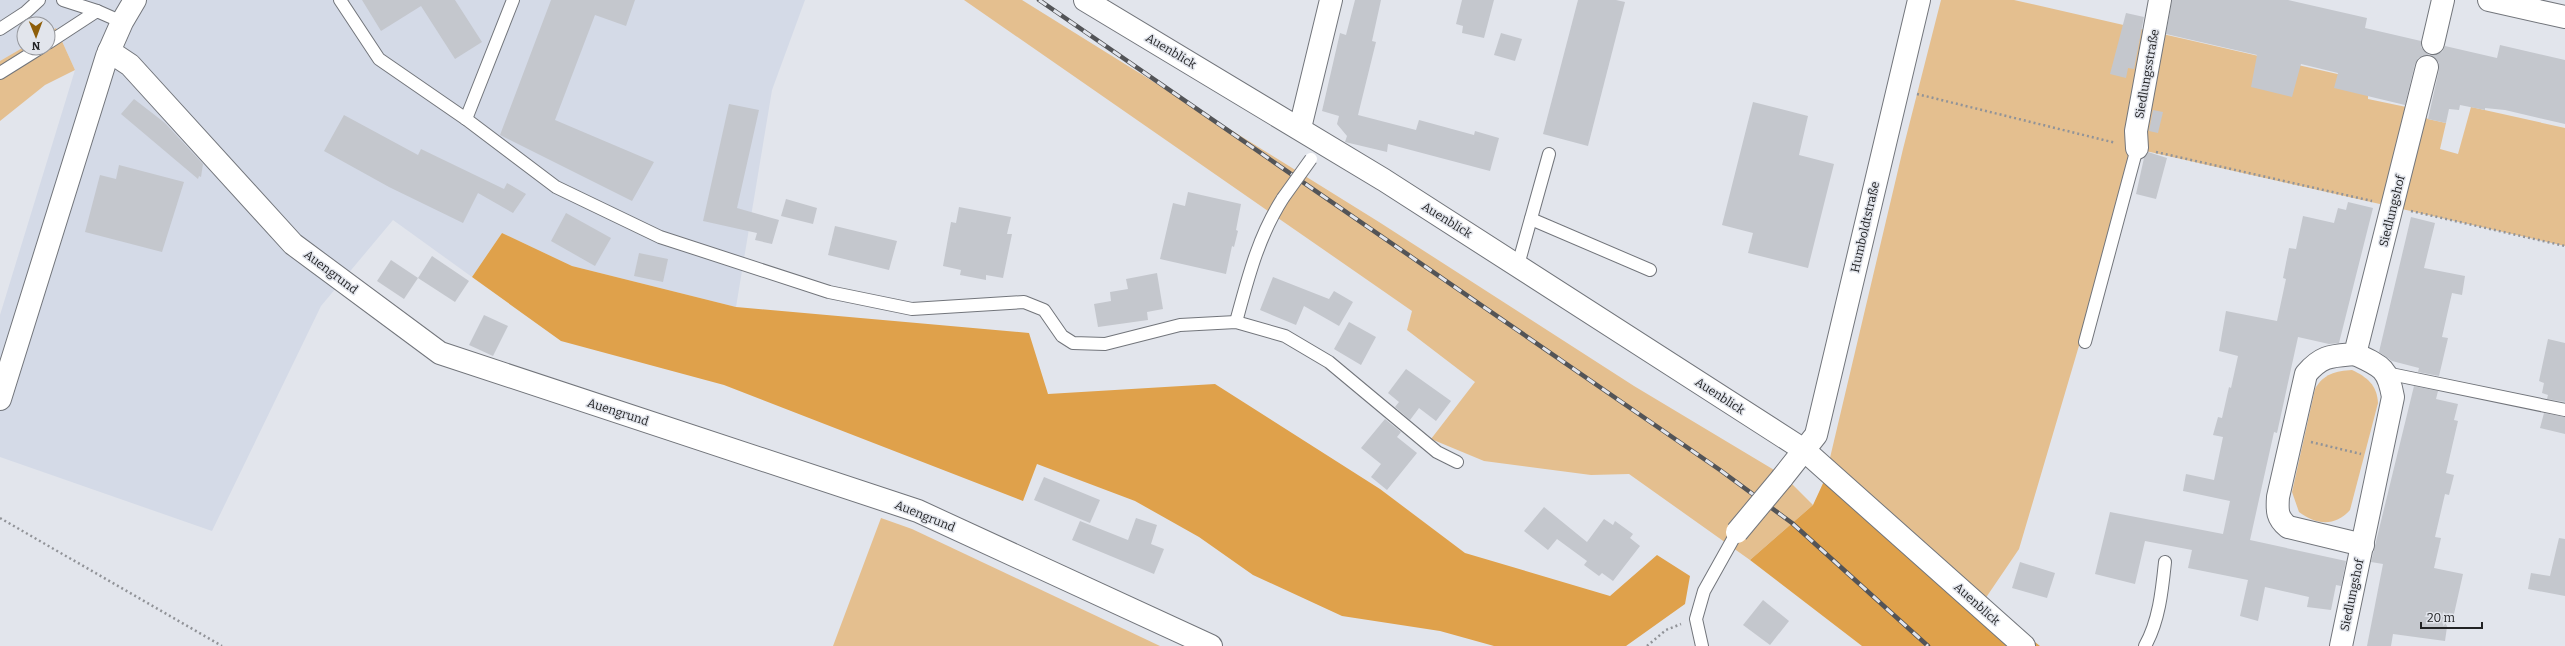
<svg xmlns="http://www.w3.org/2000/svg" width="2565" height="646" font-family="Bitter,serif">
  <style>
    .built { fill: #d4dae7 }
    .green { fill: #e4bf8f }
    .forest { fill: #dfa14b }
    .building { fill: #c4c7cd }
    .lines { fill: none; stroke-linecap: round; stroke-linejoin: round }
    .lane-casing { stroke: #72757b; stroke-width: 14 }
    .street-casing { stroke: #72757b; stroke-width: 24 }
    .secondary-casing { stroke: #72757b; stroke-width: 24 }
    .path { stroke: #919398; stroke-width: 2.5; stroke-dasharray: 2 3; stroke-linecap: butt }
    .lane { stroke: #fff; stroke-width: 12 }
    .street { stroke: #fff; stroke-width: 22 }
    .secondary { stroke: #fff; stroke-width: 22 }
    .rail-casing { stroke: #535457; stroke-width: 4.5 }
    .rail { stroke: #e2e5ec; stroke-width: 3; stroke-dasharray: 9; stroke-linecap: butt }
    .lane-bridge-casing { stroke: #72757b; stroke-width: 14; stroke-linecap: butt }
    .street-bridge-casing { stroke: #72757b; stroke-width: 24; stroke-linecap: butt }
    .lane-bridge { stroke: #fff; stroke-width: 12 }
    .street-bridge { stroke: #fff; stroke-width: 22 }
    .labels { text-anchor: middle; dominant-baseline: central; stroke-width: 3; stroke-linejoin: round; paint-order: stroke }
    .street-label { font-size: 12px; fill: #222325; stroke: #e2e5ec }
  </style>
  <rect width="100%" height="100%" fill="#e2e5ec"/>
  <!-- built -->
  <polygon class="built" points="0,0 805,0 772,90 736,307 572,266 502,233 472,277 393,220 321,306 212,531 0,457 0,315 75,70 56,28 48,33 48,24 24,24 24,47 0,61"/>
  <!-- green -->
  <g class="green">
    <polygon points="964,0 1022,0 1379,222 1634,386 1784,476 1813,505 1750,560 1629,474 1591,475 1484,461 1431,439 1475,382 1407,330 1412,311"/>
    <polygon points="1941,0 2014,0 2368,81 2368,99 2411,108 2428,119 2446,123 2440,149 2458,154 2471,107 2565,128 2565,246 2137,149 2019,549 1983,602 1825,479 1903,149"/>
    <polygon points="56,28 75,70 45,85 0,121 0,61 24,47 48,48 48,33"/>
    <path d="M2352,370C2367,377 2377,385 2378,403L2350,510C2335,527 2316,525 2299,512L2292,492L2315,389C2323,374 2336,371 2352,370Z"/>
    <polygon points="881,518 912,529 1160,646 833,646"/>
  </g>
  <!-- forest -->
  <g class="forest">
    <polygon points="502,233 572,266 736,307 1029,333 1048,394 1215,384 1380,489 1465,553 1610,596 1657,555 1690,576 1685,604 1626,646 1494,646 1440,631 1342,616 1253,575 1199,537 1135,501 1037,464 1023,501 724,385 561,341 472,277"/>
    <polygon points="1825,479 2040,646 1862,646 1750,560 1813,505"/>
  </g>
  <!-- building -->
  <g class="building">
    <polygon points="362,0 455,0 482,42 455,59 421,6 381,31"/>
    <polygon points="551,0 635,0 626,26 595,15 555,120 654,162 632,201 500,135"/>
    <polygon points="1355,0 1381,0 1372,41 1376,42 1358,115 1416,130 1419,120 1474,135 1475,131 1499,138 1490,171 1388,144 1387,152 1345,142 1347,136 1337,124 1339,116 1322,111 1340,33 1346,35"/>
    <polygon points="1462,0 1494,0 1484,38 1462,33 1463,26 1456,24"/>
    <polygon points="1578,0 1616,0 1625,2 1588,146 1543,134"/>
    <polygon points="2172,0 2288,0 2367,18 2365,28 2421,41 2421,47 2429,55 2418,58 2415,64 2405,105 2334,88 2338,73 2301,64 2292,97 2251,87 2257,55 2166,34"/>
    <polygon points="2126,13 2144,17 2134,69 2128,68 2126,78 2110,74"/>
    <polygon points="1501,33 1522,39 1515,61 1494,55"/>
    <polygon points="2500,45 2565,60 2565,124 2505,110 2485,108 2485,110 2460,105 2459,110 2449,109 2446,123 2428,119 2439,70 2439,63 2431,55 2442,52 2445,46 2497,58"/>
    <polygon points="134,99 165,123 203,164 201,177 199,176 198,179 121,114"/>
    <polygon points="1753,102 1808,116 1799,155 1834,164 1808,268 1748,253 1753,233 1722,225"/>
    <polygon points="729,104 759,110 737,208 779,220 772,244 755,240 757,233 703,221"/>
    <polygon points="2153,110 2163,112 2158,133 2149,131"/>
    <polygon points="344,115 418,155 421,149 504,189 507,183 526,194 513,213 478,193 463,223 389,187 324,151"/>
    <polygon points="2148,152 2167,158 2156,199 2136,194 2144,158"/>
    <polygon points="119,165 184,182 162,252 85,232 100,175 116,179"/>
    <polygon points="1188,192 1241,204 1236,230 1238,231 1234,247 1232,246 1226,274 1160,259 1173,203 1185,206"/>
    <polygon points="786,199 817,208 813,224 781,216"/>
    <polygon points="2348,202 2373,208 2339,343 2329,344 2298,337 2277,433 2274,432 2250,540 2346,561 2341,586 2336,585 2331,610 2307,607 2309,597 2265,587 2258,621 2240,616 2248,580 2188,568 2192,550 2145,541 2135,584 2095,574 2110,512 2223,534 2230,501 2183,491 2186,474 2214,480 2223,437 2213,435 2218,417 2222,418 2229,387 2231,388 2238,356 2219,351 2226,311 2277,321 2286,279 2283,278 2289,248 2296,249 2303,216 2334,223 2338,208 2346,210"/>
    <polygon points="959,207 1011,217 1007,234 1012,234 1003,278 986,275 986,280 960,275 961,270 943,266 951,222 956,223"/>
    <polygon points="566,213 611,238 595,266 551,241"/>
    <polygon points="2411,217 2435,223 2424,268 2465,276 2462,295 2452,293 2442,337 2448,338 2439,376 2418,372 2419,368 2392,361 2379,352"/>
    <polygon points="835,226 897,241 889,270 828,255"/>
    <polygon points="639,253 668,259 663,282 634,276"/>
    <polygon points="432,256 469,281 455,302 418,278"/>
    <polygon points="391,260 418,278 404,299 377,281"/>
    <polygon points="1157,273 1163,309 1147,312 1148,320 1098,327 1094,304 1111,301 1110,292 1128,289 1126,279"/>
    <polygon points="1273,277 1329,299 1334,291 1353,302 1339,326 1304,306 1296,325 1260,310"/>
    <polygon points="484,315 508,326 493,356 469,345"/>
    <polygon points="1349,322 1376,337 1361,365 1334,349"/>
    <polygon points="2548,339 2565,343 2565,402 2547,399 2548,395 2542,393 2544,383 2539,381"/>
    <polygon points="1406,369 1451,401 1436,421 1419,408 1410,420 1395,407 1399,402 1388,393"/>
    <polygon points="2414,386 2438,391 2436,399 2458,404 2454,420 2458,421 2446,473 2454,475 2449,495 2445,494 2435,537 2441,538 2434,568 2463,574 2454,614 2449,613 2445,641 2393,634 2391,646 2367,646 2383,564 2371,562"/>
    <polygon points="2544,413 2565,417 2565,434 2540,428"/>
    <polygon points="1385,419 1401,432 1397,437 1417,453 1387,490 1371,477 1381,464 1361,448"/>
    <polygon points="1044,477 1100,500 1090,523 1034,500"/>
    <polygon points="1544,507 1587,542 1604,519 1613,525 1615,521 1633,534 1630,538 1640,546 1613,581 1602,573 1599,576 1584,565 1587,561 1557,539 1548,550 1524,531"/>
    <polygon points="1136,518 1157,525 1151,544 1164,549 1154,574 1072,540 1080,521 1128,540"/>
    <polygon points="2559,538 2565,539 2565,596 2528,589 2531,573 2550,576"/>
    <polygon points="2020,562 2055,573 2047,598 2012,588"/>
    <polygon points="1763,600 1789,621 1770,645 1743,625"/>
  </g>
  <g class="lines">
    <defs>
      <g id="lane">
        <polyline points="63,0 97,11"/>
        <polyline points="340,0 379,59 466,119 556,187 660,237 829,292 912,309 1024,302 1044,310 1062,336 1073,343 1105,344 1180,325 1236,322 1285,336 1329,362 1437,452 1457,462"/>
        <polyline points="0,29 26,12 39,0"/>
        <polyline points="48,43 97,11 122,22"/>
        <polyline points="0,73 40,48"/>
        <polyline points="466,119 513,0"/>
        <polyline points="1531,219 1650,270"/>
        <polyline points="1518,265 1549,154"/>
        <path d="M1236,322C1248,278 1258,237 1283,198"/>
        <polyline points="2085,342 2137,148"/>
        <polyline points="2386,373 2565,410"/>
        <polyline points="1702,646 1696,619 1704,591 1737,532"/>
        <path d="M2145,646C2159,621 2162,591 2165,562"/>
      </g>
      <g id="street">
        <polyline points="1085,0 1384,180 1804,450 2024,646"/>
        <polyline points="2489,0 2565,17"/>
        <polyline points="2433,43 2443,0"/>
        <polyline points="109,51 130,65 293,244 440,353 918,511 1211,646"/>
        <polyline points="1300,128 1331,0"/>
        <polyline points="2137,148 2136,131 2160,0"/>
        <polyline points="1782,478 1816,435 1919,0"/>
        <path d="M2363,545L2288,527C2277,518 2277,511 2278,497L2306,374C2322,355 2332,356 2355,354L2427,67"/>
        <path d="M2341,646L2393,397C2388,368 2381,366 2355,354"/>
      </g>
      <polyline id="secondary" points="0,399 107,56 122,22 135,0"/>
    </defs>
    <!-- lane casing -->
    <use href="#lane" class="lane-casing"/>
    <!-- street casing -->
    <use href="#street" class="street-casing"/>
    <!-- secondary casing -->
    <use href="#secondary" class="secondary-casing"/>
    <!-- path -->
    <g class="path">
      <polyline points="1917,94 2116,143"/>
      <polyline points="2156,152 2372,201"/>
      <polyline points="2411,211 2565,246"/>
      <polyline points="2311,442 2361,454"/>
      <polyline points="0,518 222,646"/>
      <polyline points="1647,646 1666,630 1681,624"/>
    </g>
    <!-- lane -->
    <use href="#lane" class="lane"/>
    <!-- street -->
    <use href="#street" class="street"/>
    <!-- secondary -->
    <use href="#secondary" class="secondary"/>
    <defs>
      <polyline id="rail" points="1039,0 1720,470 1792,523 1928,646"/>
    </defs>
    <!-- rail casing -->
    <use href="#rail" class="rail-casing"/>
    <!-- rail -->
    <use href="#rail" class="rail"/>
    <defs>
      <polyline id="lane-bridge" points="1283,198 1311,159"/>
      <polyline id="street-bridge" points="1737,532 1782,478"/>
    </defs>
    <!-- lane-bridge casing -->
    <use href="#lane-bridge" class="lane-bridge-casing"/>
    <!-- street-bridge casing -->
    <use href="#street-bridge" class="street-bridge-casing"/>
    <!-- lane-bridge -->
    <use href="#lane-bridge" class="lane-bridge"/>
    <!-- street-bridge -->
    <use href="#street-bridge" class="street-bridge"/>
  </g>
  <g class="labels">
    <!-- street labels -->
    <g class="street-label">
      <text transform="translate(1171 51) rotate(31)">Auenblick</text>
      <text transform="translate(2147 74) rotate(-80)">Siedlungsstraße</text>
      <text transform="translate(2392 211) rotate(-76)">Siedlungshof</text>
      <text transform="translate(1447 220) rotate(32)">Auenblick</text>
      <text transform="translate(1865 227) rotate(-77)">Humboldtstraße</text>
      <text transform="translate(331 272) rotate(37)">Auengrund</text>
      <text transform="translate(1720 396) rotate(33)">Auenblick</text>
      <text transform="translate(618 412) rotate(18)">Auengrund</text>
      <text transform="translate(925 516) rotate(22)">Auengrund</text>
      <text transform="translate(2352 595) rotate(-78)">Siedlungshof</text>
      <text transform="translate(1977 604) rotate(42)">Auenblick</text>
    </g>
  </g>
  <!-- north arrow -->
  <g transform="translate(36 36) rotate(179)"><circle r="19" fill="#e2e5ec" stroke="#95979c"/>
  <path d="M0-3L7 15L0 10L-7 15Z" fill="#8e5e09"/>
  <text y="-6" font-size="11" font-weight="bold" text-anchor="middle" fill="#222325">N</text>
  </g>
  <!-- scale -->
  <path d="M2421 622v6h61v-6" fill="none" stroke="#222325" stroke-width="2"/>
  <text x="2427" y="622" font-size="12" fill="#222325" stroke="#e2e5ec" stroke-width="3" paint-order="stroke">20 m</text>
</svg>
